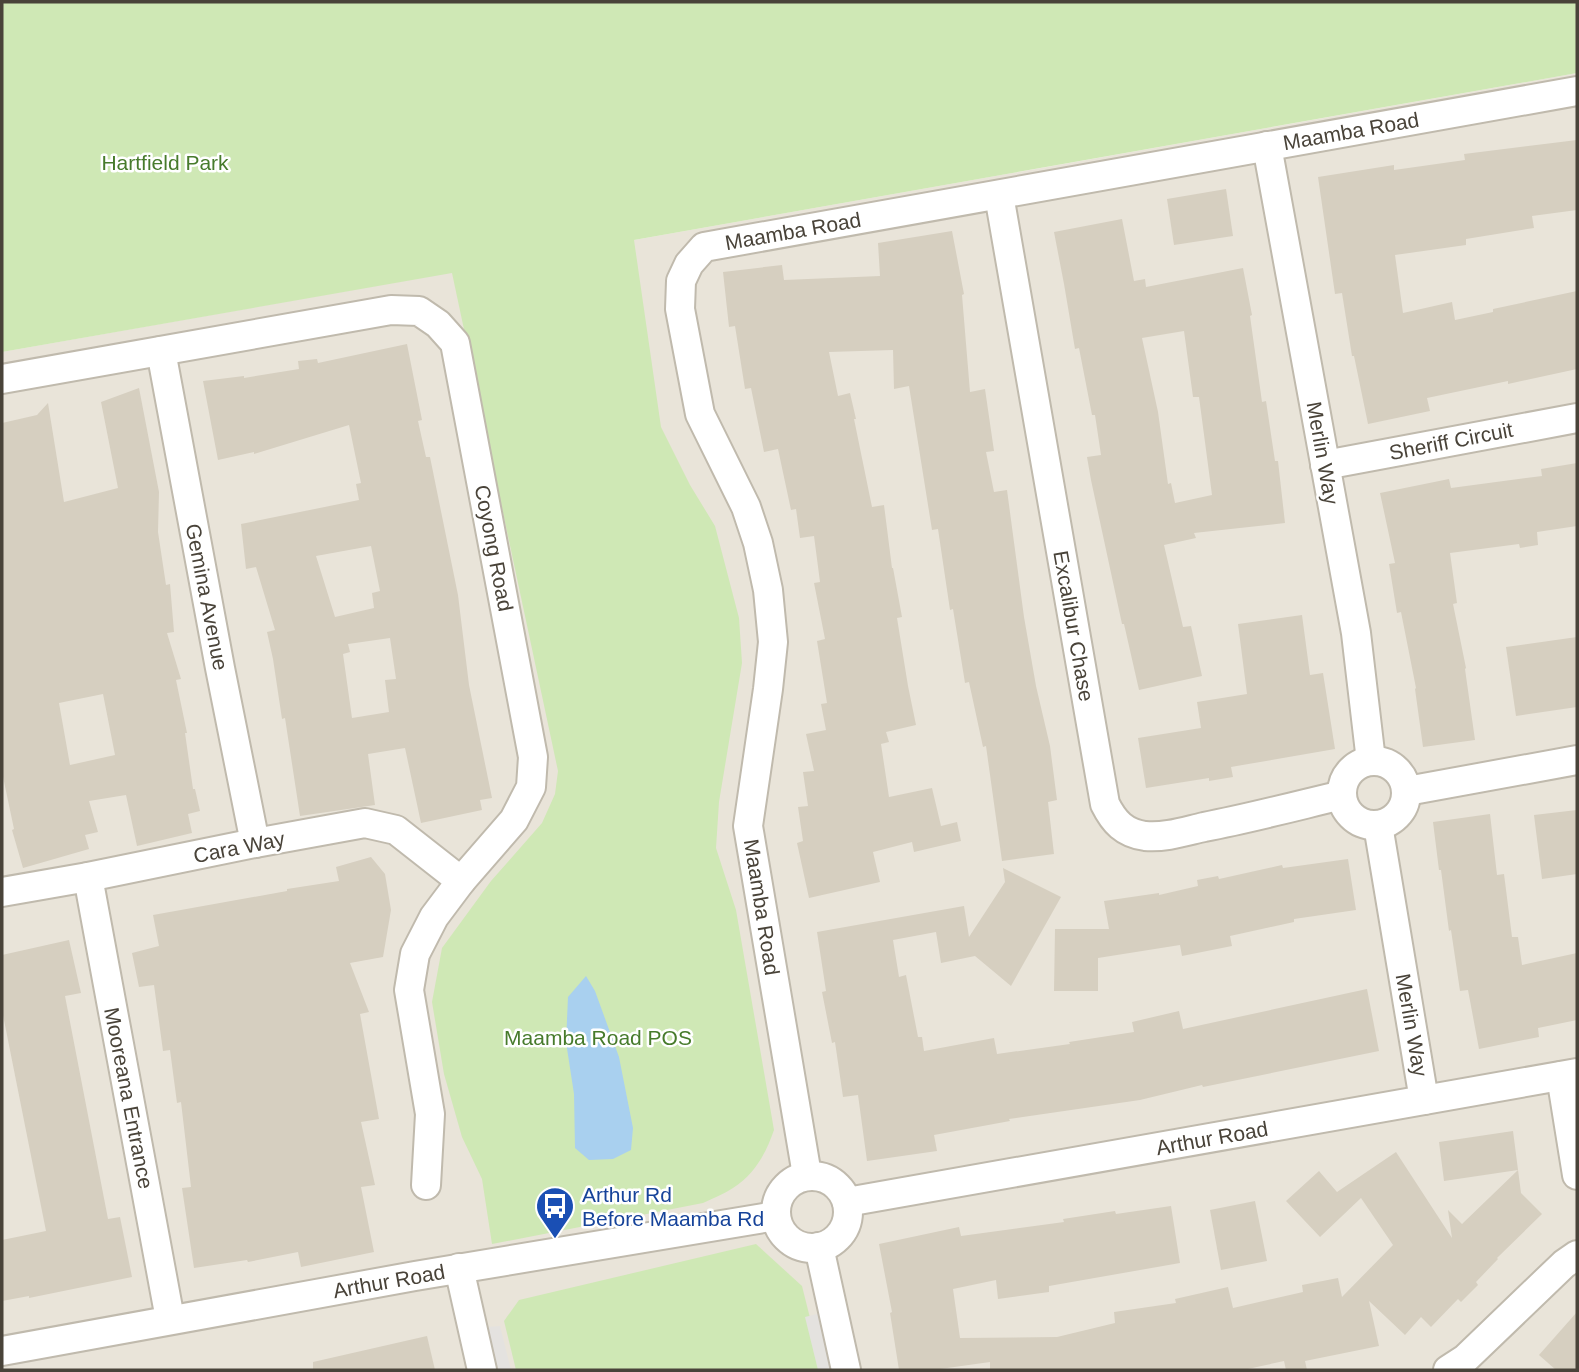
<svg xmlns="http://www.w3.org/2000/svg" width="1579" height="1372" font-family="Helvetica,sans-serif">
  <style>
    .residential { fill: #e9e4d9 }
    .green { fill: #cfe8b5 }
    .parking { fill: #e4e2df }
    .water { fill: #a9d0ef }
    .building { fill: #d6cfc0; fill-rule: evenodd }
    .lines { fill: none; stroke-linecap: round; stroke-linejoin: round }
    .minor-casing { stroke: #c0baad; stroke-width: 32 }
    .minor { stroke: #fff; stroke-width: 28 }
    .labels { text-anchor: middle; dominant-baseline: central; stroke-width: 5; stroke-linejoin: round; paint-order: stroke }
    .street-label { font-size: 21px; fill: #494339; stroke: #fff }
    .park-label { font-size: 21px; fill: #477b2c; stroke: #fff }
    .transit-label { font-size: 21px; fill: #164399; stroke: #fff; text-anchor: start }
  </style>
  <rect width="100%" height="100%" fill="#f5f2eb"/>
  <!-- residential -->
  <polygon class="residential" points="1577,73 1577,1370 2,1370 2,352"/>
  <!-- green -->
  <g class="green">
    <path d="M2,2H1577V73L634,240L661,427L690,485L715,526L739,618L742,663L719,802L716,848L736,910L774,1130C766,1153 755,1174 733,1188C724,1194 713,1198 703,1203L492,1244L482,1179L462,1137L444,1074L432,1002L442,948L491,881L542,823L555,794L558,771L452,273L2,352Z"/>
    <polygon points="756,1244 802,1286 823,1370 516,1370 504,1321 519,1300"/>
  </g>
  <!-- parking -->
  <g class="parking">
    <polygon points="817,1314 827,1348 832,1370 818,1370 805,1317"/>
    <polygon points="500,1326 511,1370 498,1370 488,1327"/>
  </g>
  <!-- water -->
  <polygon class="water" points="586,976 595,991 619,1057 633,1128 631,1150 613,1159 589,1160 575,1148 574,1094 566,1042 568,997"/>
  <!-- building -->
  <g class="building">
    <polygon points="1577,140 1577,210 1532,216 1534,228 1466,239 1466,245 1395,255 1403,313 1452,302 1455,320 1493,312 1493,309 1577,291 1577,369 1508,384 1508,381 1427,398 1430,411 1368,424 1354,356 1352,356 1342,293 1335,294 1318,177 1394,165 1394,170 1465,160 1464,154"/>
    <polygon points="1226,189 1233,236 1174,245 1167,199"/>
    <path d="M1122,219L1134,281L1145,279L1146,287L1243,268L1252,315L1250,316L1262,402L1266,401L1275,461H1278L1285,523L1194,533L1196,538L1164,545L1183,627L1191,626L1202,676L1139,690L1124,624H1122L1091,480L1087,457L1101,455L1095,415H1092L1079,348L1075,349L1064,284L1054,232ZM1184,331L1193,397H1199L1212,495L1175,503L1171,483L1168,484L1158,412L1142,338Z"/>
    <polygon points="952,231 964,294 962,295 970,392 985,389 994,451 986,452 994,492 1007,490 1024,617 1036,686 1050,746 1057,800 1048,802 1054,854 1002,861 986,746 983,747 969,682 965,683 953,609 950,610 938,529 932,530 909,386 894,389 893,350 829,352 838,396 850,393 856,419 854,419 872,507 884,505 892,568 893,568 902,617 897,618 908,686 916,725 886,732 889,742 881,744 889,797 932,788 941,826 957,822 961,841 914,852 912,842 873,852 880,882 809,898 797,843 803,841 798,807 808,806 803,772 814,771 806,734 826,730 821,704 827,703 817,641 825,639 814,583 820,582 814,536 800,538 796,509 791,510 778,449 764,452 751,388 745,389 735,326 729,327 723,272 782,265 784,280 880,276 878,243"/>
    <path d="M407,344L422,420L418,421L426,457H430L458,595L469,685L492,798L480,800L482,810L421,823L405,748L368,754L375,805L300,816L285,718L282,719L273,659L267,632L275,630L256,567L246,569L241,524L359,500L356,484L361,483L349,425L254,454V452L218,460L203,381L244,376V378L299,369L298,361L317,359L318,363ZM371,546L380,591L372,593L374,608L335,617L316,556ZM390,638L396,679L385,680L389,712L352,718L343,654L350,652L348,644Z"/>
    <path d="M139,388L159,492L158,532L166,585L170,584L174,632L167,633L181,679L176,680L187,733H185L193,789H195L200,811L188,814L192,833L137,846L126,795L89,801L98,832L85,835L89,849L23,868L12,830L14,829L2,772V423L37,415L48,403L64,502L118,488L101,402ZM103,694L115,755L70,765L59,703Z"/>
    <polygon points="1577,463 1577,526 1537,532 1538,545 1520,548 1519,544 1450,553 1457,603 1453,604 1466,668 1465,669 1475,740 1423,747 1415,689 1416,688 1401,612 1397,613 1389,564 1395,563 1380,493 1449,479 1451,488 1542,476 1541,469"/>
    <polygon points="1302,615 1310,675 1323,673 1335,749 1231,767 1233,777 1209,781 1209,778 1146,788 1138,738 1201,728 1197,702 1247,694 1238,624"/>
    <polygon points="1577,637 1577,707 1516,716 1506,647"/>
    <polygon points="1577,810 1577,874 1542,879 1534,815"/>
    <polygon points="1490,814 1497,875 1504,874 1512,937 1518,937 1522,965 1577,953 1577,1020 1538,1028 1539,1037 1479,1049 1468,990 1460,991 1451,930 1449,931 1441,870 1439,870 1433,822"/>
    <polygon points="371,857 385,874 391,910 383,957 350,963 369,1012 360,1014 379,1119 361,1122 375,1185 361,1187 374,1252 301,1267 298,1252 248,1262 247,1260 194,1268 182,1188 191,1187 181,1102 177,1103 170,1050 163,1051 154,985 139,987 132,953 159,946 153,915 287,891 287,889 339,881 336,867"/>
    <polygon points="1348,859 1356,910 1294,919 1294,922 1230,936 1232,946 1182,956 1180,945 1098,958 1098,991 1054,991 1055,929 1109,929 1104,901 1159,893 1159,895 1198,886 1197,880 1218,876 1219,879 1282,865 1283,868"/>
    <polygon points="1003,868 1061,897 1011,986 975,956 941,963 936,932 893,940 899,977 906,975 918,1037 922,1037 924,1051 994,1038 997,1054 1070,1044 1069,1042 1134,1032 1132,1022 1179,1011 1183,1029 1367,989 1379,1051 1203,1087 1202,1085 1140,1100 1009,1119 1010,1121 934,1135 937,1151 867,1161 858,1095 843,1097 835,1042 832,1043 822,992 826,991 817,932 964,906 969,937 1005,882"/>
    <polygon points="69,940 81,993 65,996 108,1219 120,1217 132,1277 29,1298 29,1296 2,1301 2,1240 46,1231 2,1010 2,955"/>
    <polygon points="1513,1131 1521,1193 1542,1214 1497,1258 1498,1259 1476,1282 1478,1285 1461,1302 1458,1299 1431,1327 1421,1317 1405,1335 1369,1301 1379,1346 1305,1361 1307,1370 1286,1370 1284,1361 1243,1370 990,1370 990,1362 933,1370 899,1370 890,1313 892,1312 879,1244 959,1227 961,1236 1064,1222 1063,1219 1115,1211 1116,1214 1171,1206 1180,1263 1049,1286 1049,1292 998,1299 996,1280 953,1289 960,1338 1057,1337 1115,1323 1114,1312 1176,1303 1175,1299 1228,1287 1233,1308 1303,1292 1302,1285 1338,1278 1342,1297 1393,1245 1361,1198 1320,1237 1286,1201 1319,1171 1337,1192 1396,1152 1452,1238 1448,1210 1462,1224 1518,1170 1444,1181 1439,1142"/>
    <polygon points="1255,1201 1267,1261 1221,1270 1210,1210"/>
    <polygon points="1577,1312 1577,1370 1556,1370 1539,1355"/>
    <polygon points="427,1336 435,1370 313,1370 313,1362"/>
  </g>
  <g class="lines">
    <defs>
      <g id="minor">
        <polyline points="1267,146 1356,633 1371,761"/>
        <path d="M999,195L1105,804C1114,822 1124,833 1145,836C1165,838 1186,831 1204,827C1251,818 1296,806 1342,795"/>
        <polyline points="161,351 220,668 255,843"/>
        <polyline points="2,379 391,310 419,311 438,324 455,343 533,757 531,787 514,820 461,881 434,917 415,954 409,990 430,1114 426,1185"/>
        <polyline points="1325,465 1577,418"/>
        <circle cx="1374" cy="793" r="32"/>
        <polyline points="1407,791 1577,760"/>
        <polyline points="1378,825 1424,1100"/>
        <polyline points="88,877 170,1319"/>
        <polyline points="2,892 88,877 255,843 365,823 396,830 461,881"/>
        <polyline points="1561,1076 1577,1175"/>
        <polyline points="807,1175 748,826 768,689 773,642 768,590 758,543 746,507 700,414 680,309 681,281 689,264 704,247 1577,91"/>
        <circle cx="812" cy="1212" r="36"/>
        <polyline points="847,1202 1577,1073"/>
        <polyline points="819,1247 846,1370"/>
        <polyline points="459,1268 482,1370"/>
        <polyline points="2,1351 415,1276 776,1216"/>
        <polyline points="1448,1370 1465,1359 1564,1264 1577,1255"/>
      </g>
    </defs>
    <!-- minor casing -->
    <use href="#minor" class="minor-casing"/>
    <!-- minor -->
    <use href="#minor" class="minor"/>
  </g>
  <!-- icons -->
  <defs>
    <symbol id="bus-pin" viewBox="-11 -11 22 30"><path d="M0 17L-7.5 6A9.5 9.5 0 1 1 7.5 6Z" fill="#1a4fb4" stroke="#fff"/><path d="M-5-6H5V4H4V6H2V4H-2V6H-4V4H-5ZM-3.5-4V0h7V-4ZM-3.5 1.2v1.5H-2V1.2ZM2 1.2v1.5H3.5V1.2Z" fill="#fff"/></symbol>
  </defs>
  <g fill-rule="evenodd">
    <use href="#bus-pin" x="533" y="1184" width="44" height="60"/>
  </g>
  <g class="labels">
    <!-- street labels -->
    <g class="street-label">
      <text transform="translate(1351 131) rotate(-10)">Maamba Road</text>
      <text transform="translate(793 231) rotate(-10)">Maamba Road</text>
      <text transform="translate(1451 441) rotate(-11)">Sheriff Circuit</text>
      <text transform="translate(1323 453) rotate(80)">Merlin Way</text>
      <text transform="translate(494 548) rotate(79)">Coyong Road</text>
      <text transform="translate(207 597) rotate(79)">Gemina Avenue</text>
      <text transform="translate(1074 626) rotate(80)">Excalibur Chase</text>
      <text transform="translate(239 847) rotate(-11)">Cara Way</text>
      <text transform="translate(762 907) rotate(81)">Maamba Road</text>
      <text transform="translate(1412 1025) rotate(80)">Merlin Way</text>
      <text transform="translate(129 1098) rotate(79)">Mooreana Entrance</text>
      <text transform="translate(1212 1138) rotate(-10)">Arthur Road</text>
      <text transform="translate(389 1281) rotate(-10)">Arthur Road</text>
    </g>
    <!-- park labels -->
    <g class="park-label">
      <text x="165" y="162">Hartfield Park</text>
      <text x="598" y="1037">Maamba Road POS</text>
    </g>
    <!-- transit labels -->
    <g class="transit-label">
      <text x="582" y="1194">Arthur Rd<tspan x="582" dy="24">Before Maamba Rd</tspan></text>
    </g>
  </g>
  <!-- border -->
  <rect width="1579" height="1372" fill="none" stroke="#494339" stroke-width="7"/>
</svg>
